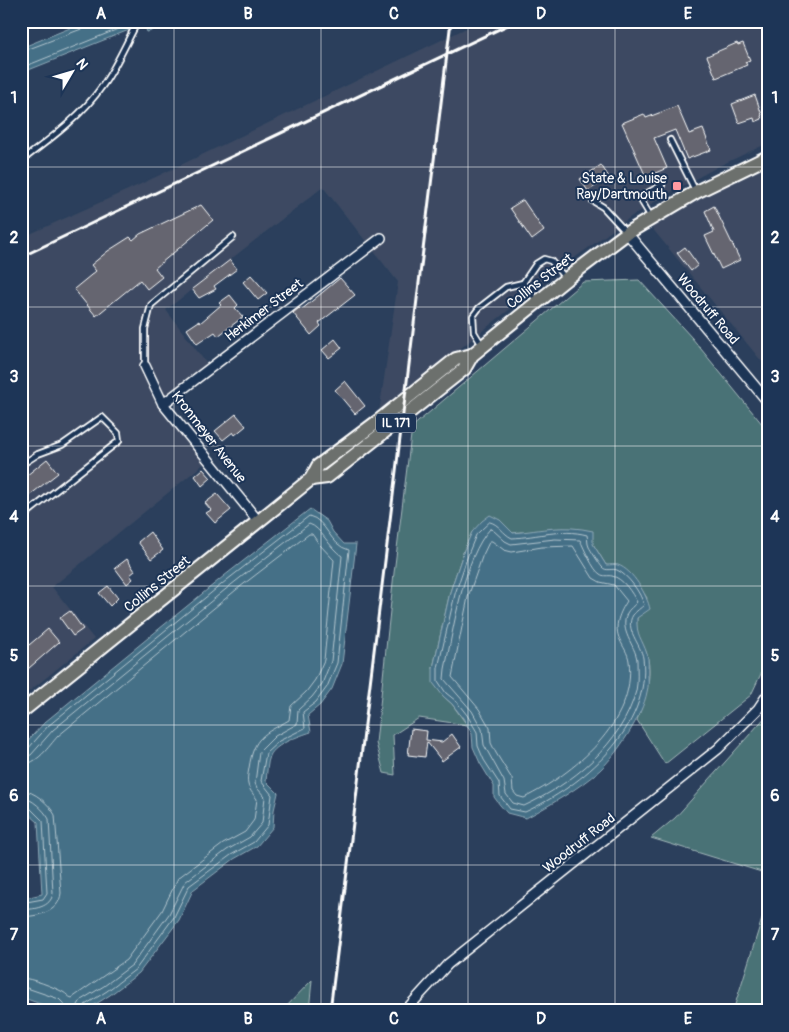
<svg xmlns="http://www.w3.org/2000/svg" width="789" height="1032" font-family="Pangolin,sans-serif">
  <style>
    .built { fill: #3c4a62 }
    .green { fill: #497276; stroke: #a4b8ba }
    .water { fill: #447087; stroke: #8fa9b7 }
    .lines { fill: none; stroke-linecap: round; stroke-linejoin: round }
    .shore { stroke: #b4c6cf; stroke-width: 1 }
    .building { fill: #65656f; stroke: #fff }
    .lane-casing { stroke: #fff; stroke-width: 8 }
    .street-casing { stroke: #fff; stroke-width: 12 }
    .primary-casing { stroke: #fff; stroke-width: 16 }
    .lane { stroke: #1d3557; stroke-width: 4.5 }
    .street { stroke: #1d3557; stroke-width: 9 }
    .primary { stroke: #6c706d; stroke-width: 12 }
    .rail { stroke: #fff; stroke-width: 3 }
    .grid { fill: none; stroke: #fff; stroke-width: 1; stroke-opacity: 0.55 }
    .poi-dot { fill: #ff9aa2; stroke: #1d3557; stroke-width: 2 }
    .labels { text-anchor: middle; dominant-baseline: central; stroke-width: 4; stroke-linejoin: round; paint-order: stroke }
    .shield { fill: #1d3557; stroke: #bbc2cd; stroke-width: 1 }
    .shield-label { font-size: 12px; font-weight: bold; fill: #fff }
    .poi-label { font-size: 14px; fill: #fff; stroke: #1d3557; text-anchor: end }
    .street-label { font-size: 14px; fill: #fff; stroke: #1d3557 }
    .neatline { fill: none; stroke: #fff; stroke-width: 2 }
    .grid-label { font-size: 16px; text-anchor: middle; font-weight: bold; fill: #fff }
  </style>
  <rect width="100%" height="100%" fill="#2b3f5c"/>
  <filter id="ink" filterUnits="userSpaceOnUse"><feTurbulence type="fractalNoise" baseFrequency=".02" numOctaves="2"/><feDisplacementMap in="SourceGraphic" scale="10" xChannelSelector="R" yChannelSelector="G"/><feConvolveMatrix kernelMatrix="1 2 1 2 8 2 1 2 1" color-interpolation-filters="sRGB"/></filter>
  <g filter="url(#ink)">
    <!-- built -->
    <g class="built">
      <polygon points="481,21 768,21 768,143 719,166 661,198 632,216 573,259 379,413 398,282 323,187 166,310 213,372 169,405 211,458 52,587 94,639 21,698 21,238 141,184"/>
      <polygon points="768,165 768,369 651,227 696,198"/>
    </g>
    <!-- green -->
    <g class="green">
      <path d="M639,280L692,338L767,430L768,434V659L751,695L665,764L637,720C645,699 653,677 647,655C645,647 637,636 637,630C636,626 637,622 637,618L642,613L647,598L638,584L627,571L606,565L593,544L521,532L512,533L500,520L472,532L464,550L450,592L433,668L443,696L452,704L467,725L419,718L393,735L395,775L384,773L376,743L394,573L412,427L583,282Z"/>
      <polygon points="768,714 768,874 651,838 675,818"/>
      <polygon points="768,900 768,1011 733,1011"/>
      <polygon points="312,980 309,1011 282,1011"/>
    </g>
    <!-- water -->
    <g class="water">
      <polygon points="87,21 162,21 151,31 147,32 144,24 21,73 21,48"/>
      <path d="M310,509L327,521L333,532L344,544H356L342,664L332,689L320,705L308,715L311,732C299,736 275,744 270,756C267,763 267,774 266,781L278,793L274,810L273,827L257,846L234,859L193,890L179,920L139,973L110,995L85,1011H60L24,998L21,995V899L42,894L38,822L21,807V748L45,722L224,576Z"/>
      <path d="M490,515L500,520L513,533C543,530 562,524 593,531V544L606,565C610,565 615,564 618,565C633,570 647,595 650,609L637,618C636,636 642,638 647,654C649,660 648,667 648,673C648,679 649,686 647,692C643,715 617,754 600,770C578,789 552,804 526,818L507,813L500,805L494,797V786L480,763L473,747L472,734L463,718L452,704L443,696L433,683V668L450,592L464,550L472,532L482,521Z"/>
    </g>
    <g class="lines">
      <!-- shore -->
      <g class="shore">
        <polyline points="21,52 84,28 87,26 88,21"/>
        <polyline points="21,68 133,23"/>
        <path d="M490,522C499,524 503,534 512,538C537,537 561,528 587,535C588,539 587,543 589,547C590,549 600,565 602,567C606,572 612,568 617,570C628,575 641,593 644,605C641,608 636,611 633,615C624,629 641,644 643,658C652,728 582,786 525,812L510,809L500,796L499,783L484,760L478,746L477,732L467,715L456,701L446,693L438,681V668L455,594L469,552L476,535Z"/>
        <path d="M490,529L493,530L505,541L511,544L555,539L580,540C584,548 593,570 600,574C604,577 608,575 612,576C623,578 632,593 637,602C634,606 629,609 627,613C619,632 635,644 637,660C637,670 638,682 636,691C622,744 572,784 524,806L513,803L506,794L504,781L484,745L482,729L472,711L444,679L445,669C453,631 464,556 490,529Z"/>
        <path d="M490,541H492L504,550L512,552L542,547L573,546L593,578L600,582L614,585L627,601C620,612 613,626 620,640C623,647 628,653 629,661C637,722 573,774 524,798L517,796L513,791L512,779L496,753L491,743L490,728L479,709L452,677L468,597L482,557Z"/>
        <path d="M21,751L27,750L48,726L227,580L309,516C327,520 329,545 349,550L337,663L327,687L316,702L303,712L305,728L279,741L266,753L261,781L272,795L268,825L254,842L231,855L189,886L174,917L136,969L107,991L85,1005L83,1011"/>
        <path d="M21,758L31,755L53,730L231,585L309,524C321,527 329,548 342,556L331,661L322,684L312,697L298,710L297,724L275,736L259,752L255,783L257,788L265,797L262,823L250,837L227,850L185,882L169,914L132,965L104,986L81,1000L78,1005L77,1011"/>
        <path d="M21,765C38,764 48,747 58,736L236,590L309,534H312L319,544L334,560L324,660L315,680L306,692L291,706L289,720C263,735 254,736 249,768C246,784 247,787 257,799L254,820L245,832L223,844L178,878L162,911L126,960L72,998C68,997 67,994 63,992C54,987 31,978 21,978"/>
        <path d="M21,790C35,791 49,804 55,815L61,893C59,913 38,916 21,917"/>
        <path d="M21,797C32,798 44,810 49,819L53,893C51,908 34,909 21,910"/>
        <polyline points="21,804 27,805 43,821 47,893 43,899 21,903"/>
        <polyline points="21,986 59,999 64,1004 65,1011"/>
      </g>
    </g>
    <!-- building -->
    <g class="building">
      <polygon points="737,43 738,45 743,43 750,60 745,62 747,65 716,78 707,56"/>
      <polygon points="755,95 762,115 761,116 762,119 755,122 754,118 739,123 732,104"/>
      <polygon points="677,106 689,134 703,129 711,150 687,159 675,130 654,138 667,168 646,177 622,123 644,114 646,118"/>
      <polygon points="601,165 609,177 588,191 580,179"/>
      <polygon points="523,200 544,231 532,240 510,208"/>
      <polygon points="201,205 213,220 155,268 162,277 147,289 140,280 96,316 74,289 96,271 91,265 108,251 130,237 133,240 140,234"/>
      <polygon points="714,206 740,260 721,269 705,236 714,232 705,211"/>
      <polygon points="685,247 698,265 691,271 677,253"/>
      <polygon points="230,260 237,269 214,286 216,289 199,298 192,289"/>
      <polygon points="251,275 267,293 258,300 243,282"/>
      <polygon points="340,278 355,295 319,323 321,326 311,335 293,313 299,308 301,310"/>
      <polygon points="230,295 238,305 235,308 243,317 218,336 215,332 197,344 187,329 199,321 200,323 221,305 219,303"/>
      <polygon points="335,339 342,348 329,358 322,350"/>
      <polygon points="345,381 365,406 355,414 335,390"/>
      <polygon points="236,414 246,426 235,435 233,432 223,440 215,431"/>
      <polygon points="47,459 58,473 21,502 21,480"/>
      <polygon points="203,469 211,478 202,486 195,476"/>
      <polygon points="217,494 231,510 215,523 206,513 211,510 205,503"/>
      <polygon points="150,532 163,550 151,559 138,542"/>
      <polygon points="127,559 135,571 130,575 133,579 127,584 115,568"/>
      <polygon points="108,586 118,598 110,606 99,593"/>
      <polygon points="70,611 83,629 73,636 60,618"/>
      <polygon points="48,629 59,642 21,675 21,635 29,645"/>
      <polygon points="411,729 427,731 426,740 442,742 452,734 461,747 442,761 427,742 425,757 408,755"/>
    </g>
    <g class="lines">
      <defs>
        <g id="lane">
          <polyline points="670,140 695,190"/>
          <path d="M21,161C50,139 82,116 103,85C117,65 126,43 138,21"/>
          <polyline points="593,201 603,207 626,232"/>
          <polyline points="651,217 642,202 644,195 662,185"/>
          <polyline points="523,283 536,264 544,259 551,261 566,279"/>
          <polyline points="482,345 474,332 473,316 479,308 506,287 523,283 537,301"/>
          <polyline points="145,366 145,329 151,305 233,237"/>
          <polyline points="21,465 38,454 62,445 102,417 118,433 119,441 21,518"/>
        </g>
        <g id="street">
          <polyline points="627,233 768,402"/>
          <polyline points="145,366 163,404 259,522"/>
          <polyline points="163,404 381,238"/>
          <polyline points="405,1011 448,964 718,749 758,709 768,694"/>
        </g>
        <g id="primary">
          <polyline points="311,479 327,477 464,369 472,355 483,346 566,279 627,233 696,192 768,157"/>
          <polyline points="21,712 311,479 318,466 377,422 456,359 472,355"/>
        </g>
      </defs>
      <!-- lane casing -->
      <use href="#lane" class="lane-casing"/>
      <!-- street casing -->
      <use href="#street" class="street-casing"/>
      <!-- primary casing -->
      <use href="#primary" class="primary-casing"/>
      <!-- lane -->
      <use href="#lane" class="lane"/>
      <!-- street -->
      <use href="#street" class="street"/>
      <!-- primary -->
      <use href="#primary" class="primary"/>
      <!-- rail -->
      <g class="rail">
        <polyline points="21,257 516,21"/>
        <polyline points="330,1011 451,21"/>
      </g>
    </g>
  </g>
  <!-- grid -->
  <path class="grid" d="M174,21V1011M321,21V1011M468,21V1011M615,21V1011M21,167H768M21,307H768M21,446H768M21,586H768M21,725H768M21,865H768"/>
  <!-- markers -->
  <rect class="poi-dot" x="672" y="181" width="10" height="10" rx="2.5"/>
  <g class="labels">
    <!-- shield labels -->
    <rect class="shield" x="376" y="413.5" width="40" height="19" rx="4"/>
    <g class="shield-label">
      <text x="396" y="423">IL 171</text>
    </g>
    <!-- poi labels -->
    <g class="poi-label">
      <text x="667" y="178">State &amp; Louise<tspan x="667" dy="16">Ray/Dartmouth</tspan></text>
    </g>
    <!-- street labels -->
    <g class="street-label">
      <text transform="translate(540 281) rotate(-38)">Collins Street</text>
      <text transform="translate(708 309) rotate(50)">Woodruff Road</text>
      <text transform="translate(264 310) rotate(-37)">Herkimer Street</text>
      <text transform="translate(209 437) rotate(52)">Kronmeyer Avenue</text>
      <text transform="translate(157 584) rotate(-39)">Collins Street</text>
      <text transform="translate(579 843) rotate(-38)">Woodruff Road</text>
    </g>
  </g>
  <!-- margin -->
  <rect width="789" height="1032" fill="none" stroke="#1d3557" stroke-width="55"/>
  <!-- north arrow -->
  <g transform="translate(72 72) rotate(52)" stroke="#1d3557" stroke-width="4" paint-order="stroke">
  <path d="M0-4L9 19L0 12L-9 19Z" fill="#ffffff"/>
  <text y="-8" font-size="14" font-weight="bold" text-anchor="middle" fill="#ffffff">N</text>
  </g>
  <rect x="28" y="28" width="734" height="976" class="neatline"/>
  <g class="grid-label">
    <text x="101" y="19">A</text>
    <text x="248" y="19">B</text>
    <text x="394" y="19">C</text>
    <text x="541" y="19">D</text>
    <text x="688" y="19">E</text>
    <text x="14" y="103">1</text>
    <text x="775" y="103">1</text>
    <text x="14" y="243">2</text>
    <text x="775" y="243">2</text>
    <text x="14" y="382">3</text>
    <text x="775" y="382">3</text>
    <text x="14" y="522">4</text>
    <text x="775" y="522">4</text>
    <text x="14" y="661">5</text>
    <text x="775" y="661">5</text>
    <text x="14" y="801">6</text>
    <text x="775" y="801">6</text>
    <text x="14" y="940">7</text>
    <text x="775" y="940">7</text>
    <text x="101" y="1024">A</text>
    <text x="248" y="1024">B</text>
    <text x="394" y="1024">C</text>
    <text x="541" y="1024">D</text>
    <text x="688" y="1024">E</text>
  </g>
</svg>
